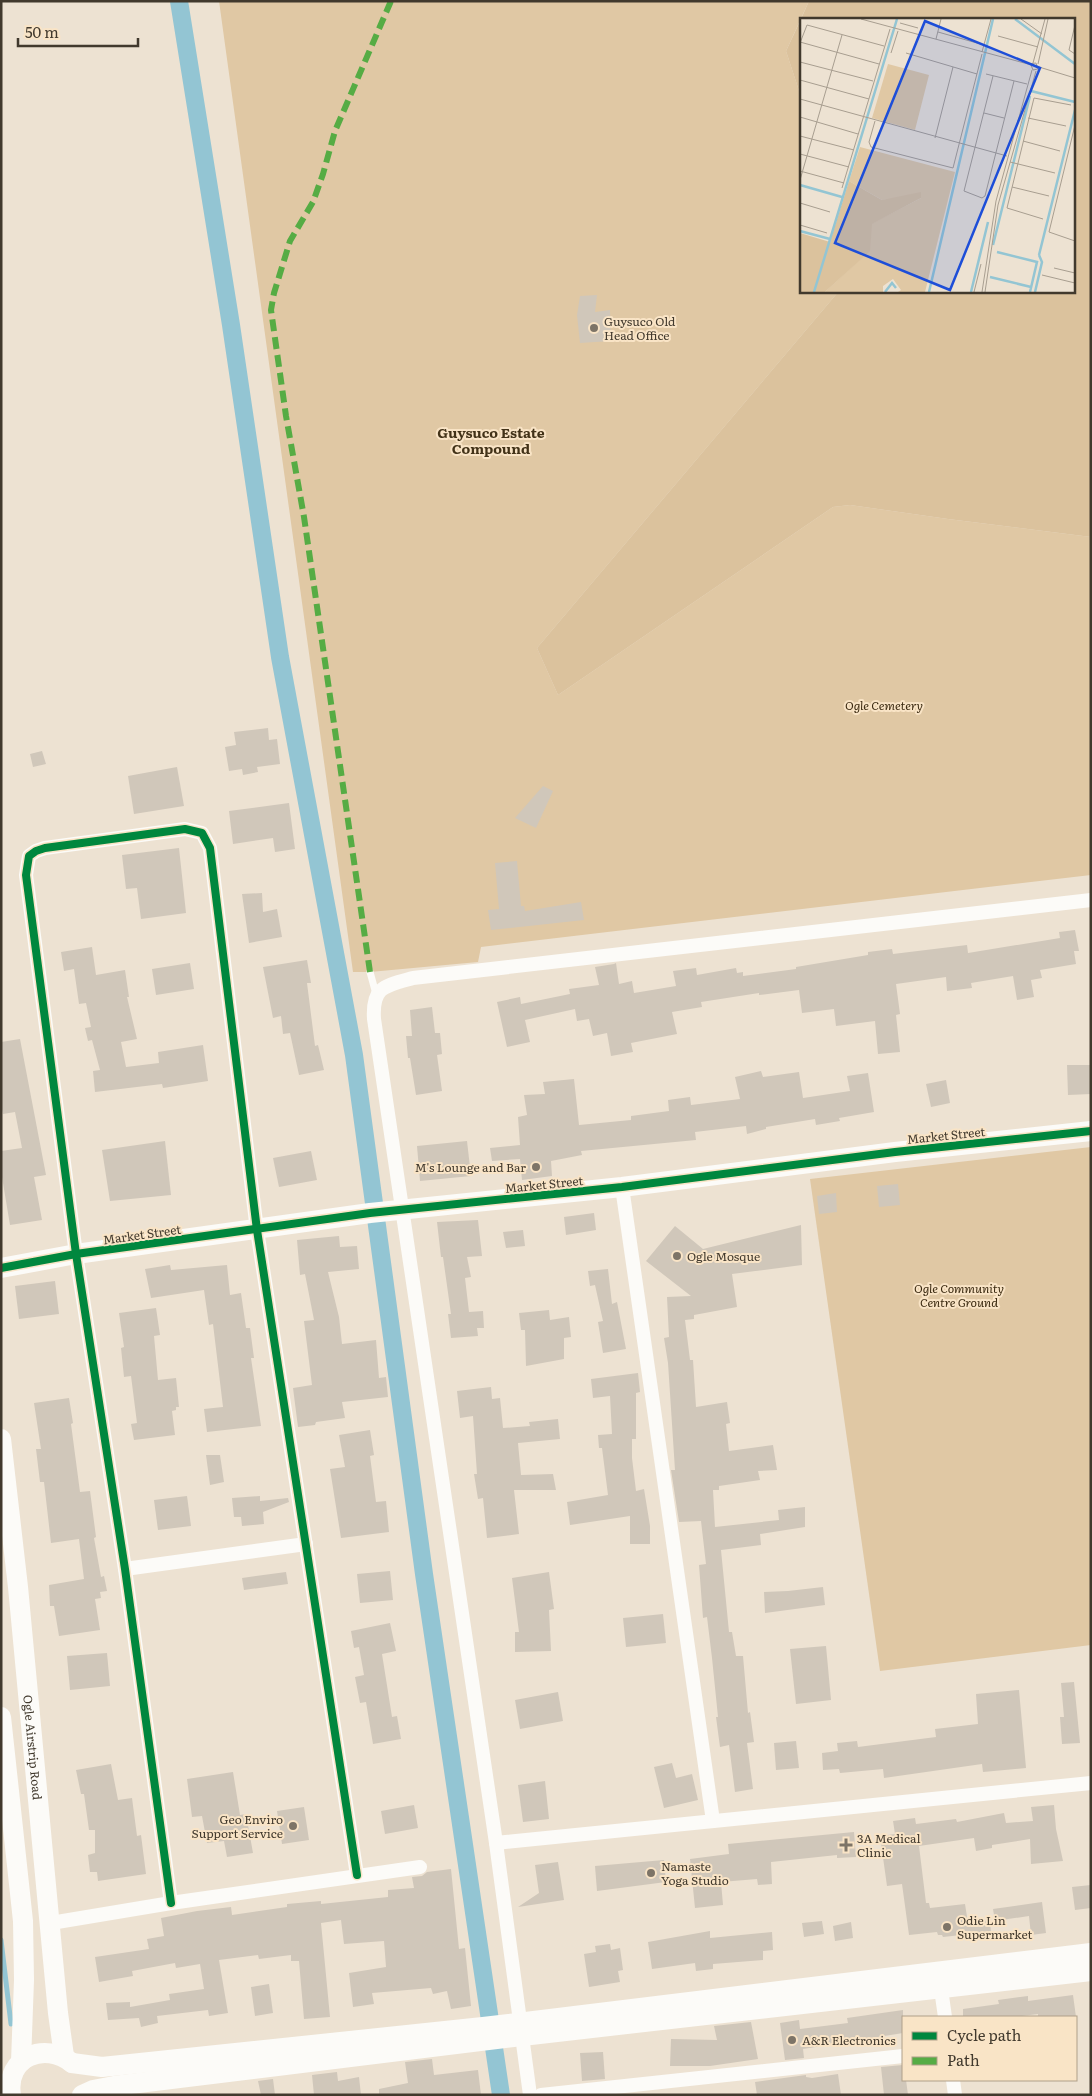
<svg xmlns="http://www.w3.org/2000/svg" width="1092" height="2096" font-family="Literata,serif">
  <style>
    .green { fill: #e0c8a4 }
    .forest { fill: #dbc29d }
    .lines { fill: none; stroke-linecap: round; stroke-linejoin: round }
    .stream { stroke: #93c5d3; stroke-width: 5 }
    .canal { stroke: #93c5d3; stroke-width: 18 }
    .building { fill: #d0c7ba }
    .lane { stroke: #fcfbf8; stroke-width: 7 }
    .street { stroke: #fcfbf8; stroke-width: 14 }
    .secondary { stroke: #fcfbf8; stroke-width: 20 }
    .quiet { stroke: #56ac44; stroke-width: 6; stroke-dasharray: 12 6; stroke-linecap: butt }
    .cycleway-casing { stroke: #f9e4c6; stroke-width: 11 }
    .cycleway { stroke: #00873e; stroke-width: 8 }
    .poi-dot { fill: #7d7467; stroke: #f9e4c6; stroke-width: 2 }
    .labels { text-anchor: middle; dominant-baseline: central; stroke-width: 4; stroke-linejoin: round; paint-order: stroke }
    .poi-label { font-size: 12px; fill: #41392d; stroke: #f9e4c6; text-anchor: start }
    .park-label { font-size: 12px; font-style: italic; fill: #3b2a11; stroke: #f9e4c6 }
    .street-label { font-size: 12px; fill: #41392d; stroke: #f9e4c6 }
    .neighbourhood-label { font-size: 14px; font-weight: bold; fill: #423218; stroke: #f9e4c6 }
    .inset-river { fill: none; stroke: #93c5d3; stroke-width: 2.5 }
    .inset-road { fill: none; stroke: #a89e90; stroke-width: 1 }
    .view { fill: #1d4ed8; fill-opacity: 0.15; stroke: #1d4ed8; stroke-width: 2.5 }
    .inset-edge { fill: none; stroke: #41392d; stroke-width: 2.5 }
  </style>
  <rect width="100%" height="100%" fill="#ede2d2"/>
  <!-- green -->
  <g class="green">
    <polygon points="219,1 809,1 786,51 801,97 801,291 839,291 537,648 558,695 833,507 850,505 948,519 1091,537 1091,875 481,947 478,962 370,972 353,972"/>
    <polygon points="1091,1147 1091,1645 880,1671 810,1179"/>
  </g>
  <!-- forest -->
  <g class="forest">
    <polygon points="809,1 1091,1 1091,537 948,519 850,505 833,507 558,695 537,648 839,291 1073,291 1073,19 801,19"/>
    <polygon points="801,19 801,97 786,51"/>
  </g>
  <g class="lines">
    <!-- stream -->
    <polyline class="stream" points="1,1940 11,2024"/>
    <!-- canal -->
    <polyline class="canal" points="179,1 231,325 280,657 354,1055 424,1574 501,2095"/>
  </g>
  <!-- building -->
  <g class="building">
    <polygon points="597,295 595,312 610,310 611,341 580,343 577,315 580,296"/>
    <polygon points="268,728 269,740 277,739 280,764 257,767 258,772 243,775 242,769 229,771 225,747 236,745 234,732"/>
    <polygon points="42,751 46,764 33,767 30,754"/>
    <polygon points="177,767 184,806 134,814 128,776"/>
    <polygon points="543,786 553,791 536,828 515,818"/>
    <polygon points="289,803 295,849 275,852 273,838 233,844 229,811"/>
    <polygon points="179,848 186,913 141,919 137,888 126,889 122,855"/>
    <polygon points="517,861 521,906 524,906 525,911 581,902 584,920 491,930 488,910 499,909 495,863"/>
    <polygon points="262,893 263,912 277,909 282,937 249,943 242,894"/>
    <polygon points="1075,930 1079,951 1074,951 1076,964 1040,970 1042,978 1031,980 1034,997 1017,1000 1013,976 971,983 972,988 947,991 946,977 896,984 900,1014 896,1015 900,1052 878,1054 875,1021 836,1026 834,1009 802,1013 799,990 759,995 759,993 701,1002 702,1007 672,1012 677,1034 631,1043 633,1052 611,1056 607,1033 593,1036 589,1019 577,1021 575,1009 525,1020 530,1042 507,1047 497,1002 520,997 521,1004 570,994 569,989 599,985 595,967 614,964 616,963 619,984 632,981 634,993 676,986 673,971 696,968 697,975 736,968 737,973 743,972 743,976 796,969 796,967 868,955 868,952 892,949 893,954 967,945 968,953 1060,938 1059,932"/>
    <polygon points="92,947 96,975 125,970 129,997 127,997 137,1039 121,1042 126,1067 159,1063 158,1052 203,1045 208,1081 163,1088 162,1084 95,1092 93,1071 100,1070 92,1040 88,1041 85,1028 91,1027 86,1003 79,1004 74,969 64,971 61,952"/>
    <polygon points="307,960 311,983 307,983 315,1046 318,1045 324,1070 299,1075 290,1033 283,1034 281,1016 273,1018 263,967"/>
    <polygon points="190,963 194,989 156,995 152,969"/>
    <polygon points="432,1007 435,1033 440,1033 442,1054 437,1055 442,1091 416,1095 410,1058 408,1058 406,1036 412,1036 410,1010"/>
    <polygon points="20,1039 46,1175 34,1177 42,1220 10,1225 1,1171 1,1151 22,1148 15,1112 3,1114 1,1104 1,1042"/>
    <polygon points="1067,1065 1091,1065 1091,1094 1068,1095"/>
    <polygon points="761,1071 763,1077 799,1072 803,1098 850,1091 847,1076 868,1073 874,1112 839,1118 840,1121 816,1125 815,1119 766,1127 766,1129 747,1134 746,1126 695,1132 696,1140 581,1151 582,1155 551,1161 552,1176 522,1180 520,1159 492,1161 490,1148 520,1145 518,1117 527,1115 524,1095 545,1094 543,1082 574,1079 579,1125 631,1120 631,1116 669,1111 668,1100 690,1097 691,1105 740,1099 735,1077"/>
    <polygon points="946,1080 950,1103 931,1107 926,1084"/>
    <polygon points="165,1141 171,1195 110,1201 102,1150"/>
    <polygon points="467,1141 471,1176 420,1181 417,1146"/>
    <polygon points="311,1151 317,1180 279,1187 273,1158"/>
    <polygon points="898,1184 900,1205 879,1207 877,1186"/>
    <polygon points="836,1193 837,1212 819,1214 817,1196"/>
    <polygon points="594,1213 596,1230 566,1235 564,1217"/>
    <polygon points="478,1220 482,1256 467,1257 471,1277 465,1278 469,1312 483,1311 484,1328 477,1328 478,1336 451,1338 448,1314 451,1314 443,1257 441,1257 437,1222"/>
    <polygon points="801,1225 802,1265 732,1274 737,1307 694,1315 694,1319 685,1320 690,1360 693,1360 696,1407 727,1402 730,1423 726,1424 729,1451 773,1445 777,1470 758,1471 760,1480 719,1486 719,1490 713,1490 715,1527 779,1520 778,1510 805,1507 805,1527 760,1534 761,1545 721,1550 729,1632 732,1632 736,1656 743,1656 748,1713 750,1712 754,1742 747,1743 753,1789 735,1792 729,1745 720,1747 716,1717 718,1717 712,1658 707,1617 703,1618 699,1565 706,1564 701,1521 679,1522 671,1470 675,1470 668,1363 664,1338 669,1337 667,1297 691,1296 646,1261 675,1226 703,1249"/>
    <polygon points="523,1230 525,1246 506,1248 503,1232"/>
    <polygon points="339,1236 340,1247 357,1246 359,1269 328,1272 339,1317 342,1344 376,1340 379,1378 386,1377 388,1397 342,1402 345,1418 316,1422 315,1425 298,1427 293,1388 312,1385 304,1321 314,1320 305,1274 300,1275 297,1240"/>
    <polygon points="170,1265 171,1270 227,1265 230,1295 241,1293 246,1328 250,1328 254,1358 251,1358 261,1426 207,1432 204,1409 223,1407 213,1324 209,1325 204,1290 151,1298 145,1269"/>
    <polygon points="608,1269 612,1304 617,1302 626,1349 603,1353 598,1322 603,1321 595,1285 590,1286 588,1271"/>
    <polygon points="55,1281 59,1314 19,1319 15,1286"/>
    <polygon points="156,1308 160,1335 154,1336 158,1380 176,1378 179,1407 176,1407 176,1410 172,1411 175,1435 134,1440 131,1424 137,1423 131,1376 124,1377 121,1348 124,1347 119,1313"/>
    <polygon points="549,1310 550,1320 569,1317 571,1337 564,1338 564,1359 526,1366 525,1330 521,1330 519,1313"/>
    <polygon points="638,1373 640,1392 636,1393 636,1439 632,1439 632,1458 636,1491 644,1489 650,1526 650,1544 630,1544 630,1516 570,1525 567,1502 608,1495 602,1448 599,1448 598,1435 612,1434 610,1396 593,1398 591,1379"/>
    <polygon points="491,1387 492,1399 500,1398 503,1428 530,1426 529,1422 558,1419 560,1439 518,1443 521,1475 553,1474 556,1490 514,1490 519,1534 487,1538 483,1498 478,1499 474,1474 477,1474 473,1416 460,1418 457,1391"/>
    <polygon points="69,1398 73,1423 71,1424 80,1492 90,1491 96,1537 94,1538 101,1577 104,1576 107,1591 100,1592 101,1598 95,1599 100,1630 59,1636 54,1606 50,1606 49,1585 84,1579 79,1539 51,1543 44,1482 40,1482 36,1449 41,1449 34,1403"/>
    <polygon points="370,1430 374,1455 370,1456 376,1502 386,1501 389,1532 341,1538 330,1469 345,1467 339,1435"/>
    <polygon points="206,1455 220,1455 224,1482 210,1485"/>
    <polygon points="187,1496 191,1526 158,1530 154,1500"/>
    <polygon points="260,1496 260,1501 288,1498 289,1502 263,1512 264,1524 242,1526 241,1517 234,1517 232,1498"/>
    <polygon points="390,1571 393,1600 360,1603 357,1574"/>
    <polygon points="286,1572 288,1584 244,1590 242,1578"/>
    <polygon points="549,1572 554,1609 549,1610 551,1651 515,1652 515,1632 519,1632 512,1578"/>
    <polygon points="823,1587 825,1605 765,1613 764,1592 788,1591"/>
    <polygon points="663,1614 666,1643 626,1647 623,1618"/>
    <polygon points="390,1623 396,1651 382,1654 392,1717 397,1716 401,1739 373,1744 366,1702 360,1703 355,1677 364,1675 359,1647 354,1648 351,1631"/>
    <polygon points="826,1646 831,1700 796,1704 790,1649"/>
    <polygon points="107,1653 110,1686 70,1690 67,1656"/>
    <polygon points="1074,1682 1080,1743 1062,1744 1060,1717 1064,1717 1061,1683"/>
    <polygon points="1019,1690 1026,1768 983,1772 982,1764 884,1778 883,1769 840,1773 839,1769 823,1770 822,1753 838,1751 837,1743 857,1741 858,1747 936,1737 935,1729 978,1724 976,1694"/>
    <polygon points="558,1692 563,1721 520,1729 515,1700"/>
    <polygon points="796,1741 799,1768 776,1770 774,1743"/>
    <polygon points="672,1763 676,1778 692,1774 698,1800 664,1808 654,1767"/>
    <polygon points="111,1764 118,1800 132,1798 137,1836 141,1835 146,1874 98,1881 97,1872 90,1872 88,1855 95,1853 95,1830 89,1830 84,1794 81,1794 76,1770"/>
    <polygon points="233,1772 240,1815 246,1814 253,1853 227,1857 224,1841 207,1843 202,1816 192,1817 187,1779"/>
    <polygon points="545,1781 549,1819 523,1822 518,1785"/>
    <polygon points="414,1805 418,1828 385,1834 381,1811"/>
    <polygon points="1054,1805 1056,1829 1063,1861 1031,1864 1030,1839 992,1845 992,1848 976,1851 974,1838 919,1846 926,1903 929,1903 930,1908 965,1904 968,1923 990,1920 991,1933 961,1938 961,1935 943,1937 942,1935 938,1935 937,1932 909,1935 902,1884 887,1886 880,1836 895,1834 893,1821 915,1818 916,1824 956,1819 957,1822 1004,1813 1006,1823 1033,1821 1031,1807"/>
    <polygon points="304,1807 309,1840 282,1844 277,1811"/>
    <polygon points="854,1832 856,1857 837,1858 837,1855 771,1862 772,1884 758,1885 757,1879 721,1882 723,1905 695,1908 690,1859 729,1854 728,1844"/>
    <polygon points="664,1860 666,1882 597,1891 595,1866"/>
    <polygon points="558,1862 564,1900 518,1907 539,1893 535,1865"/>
    <polygon points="451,1869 459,1949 465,1948 471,2006 451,2009 447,1991 433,1994 431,1988 372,1993 374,2004 353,2007 349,1973 386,1967 384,1941 344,1944 341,1920 321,1923 330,2017 304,2019 299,1961 291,1961 291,1955 259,1959 258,1955 219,1960 228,2013 209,2016 208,2010 157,2016 158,2023 141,2027 139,2018 108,2020 106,2003 130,2002 130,2007 170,2000 169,1994 204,1989 200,1964 176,1968 175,1963 132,1971 133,1976 99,1982 95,1957 149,1949 147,1939 164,1936 161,1918 197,1911 231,1907 232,1915 287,1907 287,1904 321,1901 321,1904 388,1897 388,1890 414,1888 412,1877 422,1876 427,1872"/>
    <polygon points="1091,1885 1091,1908 1075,1910 1072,1887"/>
    <polygon points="1042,1902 1046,1933 1031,1935 1029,1916 995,1921 993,1909"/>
    <polygon points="822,1921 824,1934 804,1937 802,1923"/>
    <polygon points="851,1922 853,1938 835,1941 833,1926"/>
    <polygon points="710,1931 710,1938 772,1932 773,1950 763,1951 763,1960 713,1964 713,1969 696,1971 695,1963 652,1969 648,1942"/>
    <polygon points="610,1944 611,1950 620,1948 623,1970 618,1971 620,1982 589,1987 584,1954 596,1952 595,1946"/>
    <polygon points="269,1984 273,2013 255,2016 251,1987"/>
    <polygon points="1073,1995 1076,2017 1038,2017 1038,2014 1015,2017 963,2017 963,2009 999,2004 998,2000 1028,1996 1028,2001"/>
    <polygon points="903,2010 903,2033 803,2049 804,2058 785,2060 780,2023 799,2020 800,2029 848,2023 847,2018"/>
    <polygon points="751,2022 758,2059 710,2066 670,2066 671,2039 717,2040 714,2026"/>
    <polygon points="603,2052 605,2079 582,2081 580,2053"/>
    <polygon points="432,2059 434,2075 478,2070 481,2095 379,2095 379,2089 408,2083 405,2062"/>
    <polygon points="903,2065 903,2080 906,2080 908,2095 884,2095 881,2067"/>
    <polygon points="337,2072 338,2081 359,2077 361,2095 314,2095 312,2075"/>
    <polygon points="838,2074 841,2095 757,2095 755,2082 806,2075 806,2077 812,2078"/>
    <polygon points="273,2079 275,2095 261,2095 258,2081"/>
  </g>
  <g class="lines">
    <!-- lane -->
    <polyline class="lane" points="370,972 376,994"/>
    <!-- street -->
    <g class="street">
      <polyline points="622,1187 713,1821"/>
      <polyline points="125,1569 306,1544"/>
      <polyline points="496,1843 1091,1783"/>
      <polyline points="171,1903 125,1569 76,1254 26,875 29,856 36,851 45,848 185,829 202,833 210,848 257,1230 357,1875"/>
      <polyline points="51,1923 171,1903 420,1867"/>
      <polyline points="941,1989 945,2017"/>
      <path d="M520,2021L496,1843L374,1019C372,987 384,986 413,978L1091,900"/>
      <polyline points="522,2036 530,2095"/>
      <polyline points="953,2080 955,2095"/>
      <polyline points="541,2095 903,2056"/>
    </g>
    <!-- secondary -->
    <g class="secondary">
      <polyline points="1,1268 76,1254 370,1213 622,1187 895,1152 1091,1131"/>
      <path id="s1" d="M1,1439L18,1587L58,2013L64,2056"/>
      <polyline points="1,1717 23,1921 24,1980 21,2062"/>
      <polyline points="72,2063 102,2067 483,2027 1091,1953"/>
      <path d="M11,2095C5,2057 45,2041 72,2063"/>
      <polyline points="82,2095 93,2090 114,2086 522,2036 1091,1971"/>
    </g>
    <!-- quiet -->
    <polyline class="quiet" points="370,972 304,517 286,416 271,310 274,293 290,241 313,202 323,174 335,131 391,1"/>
    <defs>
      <g id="cycleway">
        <polyline points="1,1268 76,1254 370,1213 622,1187 895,1152 1091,1131"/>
        <polyline points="171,1903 125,1569 76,1254 26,875 29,856 36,851 45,848 185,829 202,833 210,848 257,1230 357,1875"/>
      </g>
    </defs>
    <!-- cycleway casing -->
    <use href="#cycleway" class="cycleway-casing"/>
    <!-- cycleway -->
    <use href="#cycleway" class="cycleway"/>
  </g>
  <!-- markers -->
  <g class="poi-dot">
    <circle cx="594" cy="328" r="5"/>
    <circle cx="536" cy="1167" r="5"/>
    <circle cx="677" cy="1256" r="5"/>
    <circle cx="293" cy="1826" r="5"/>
    <path d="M843.5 1837.5h5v5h5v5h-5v5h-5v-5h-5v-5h5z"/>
    <circle cx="651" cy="1873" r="5"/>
    <circle cx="947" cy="1927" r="5"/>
    <circle cx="792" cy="2040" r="5"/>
  </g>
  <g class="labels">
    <!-- poi labels -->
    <g class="poi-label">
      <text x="604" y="321">Guysuco Old<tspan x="604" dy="14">Head Office</tspan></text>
      <text x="526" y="1167" text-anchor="end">M's Lounge and Bar</text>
      <text x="687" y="1256">Ogle Mosque</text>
      <text x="283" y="1819" text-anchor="end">Geo Enviro<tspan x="283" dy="14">Support Service</tspan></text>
      <text x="857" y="1838">3A Medical<tspan x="857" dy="14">Clinic</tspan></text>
      <text x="661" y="1866">Namaste<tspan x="661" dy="14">Yoga Studio</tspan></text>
      <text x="957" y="1920">Odie Lin<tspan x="957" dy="14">Supermarket</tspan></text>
      <text x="802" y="2040">A&amp;R Electronics</text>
    </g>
    <!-- park labels -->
    <g class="park-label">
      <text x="884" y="705">Ogle Cemetery</text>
      <text x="959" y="1288">Ogle Community<tspan x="959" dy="14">Centre Ground</tspan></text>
    </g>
    <!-- street labels -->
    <g class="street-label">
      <text transform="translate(946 1135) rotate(-6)">Market Street</text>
      <text transform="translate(544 1184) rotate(-6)">Market Street</text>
      <text transform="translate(142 1234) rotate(-8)">Market Street</text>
      <text stroke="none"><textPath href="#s1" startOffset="310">Ogle Airstrip Road</textPath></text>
    </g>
    <!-- neighbourhood labels -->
    <g class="neighbourhood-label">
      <text x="491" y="432">Guysuco Estate<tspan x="491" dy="16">Compound</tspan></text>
    </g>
  </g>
  <!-- overview -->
  <g transform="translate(800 18)">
    <rect width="275" height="275" fill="#ede2d2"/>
    <path d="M88,46L129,57L115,112L72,100ZM60,129L155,154L125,274H98L101,272L93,261L83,268V274H25L69,233L71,206L121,180L82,182L49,163Z" fill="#e0c8a4"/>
    <path d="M49,163L82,182L121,174V180L72,206L70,233L25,274H0V215L30,224Z" fill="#dbc29d"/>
    <path class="inset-river" d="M215,1L275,46M231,73L275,84M0,167L42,179M0,213L30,221M193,227L230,78M197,234L237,244L230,274M239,237L275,92M190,259L231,269M14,274L97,1M85,274L92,265L96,270M129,274L193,1M171,274L188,204M235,274L242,244L239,237"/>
    <path class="inset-road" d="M61,1L228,46L236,45L238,51L233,52L231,47M221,1L242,16M100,5L118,10M275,7L269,32L275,36M138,14L184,27M198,18L238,29M136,21L141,1M0,24L79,46M0,25L7,7L84,28M182,34L191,1M91,35L98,13M106,35L177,56M0,44L73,63M233,45L245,1M238,46L248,1M239,49L275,60M186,56L227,66M193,58L164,173L182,180L185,178L214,63M0,62L69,81M0,81L207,138M184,95L204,100M0,99L58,116M228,100L266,108M75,103L69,124L71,129L153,150L182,36M275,107L249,214L275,223M0,118L54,132M135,120L153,49M223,123L260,133M0,136L49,149M210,144L255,155M0,153L44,165M0,162L42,17M212,169L249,178M42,170L90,11M0,185L30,194M243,201L207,190L234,80L271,87M0,207L27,215M254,250L275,255M242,257L275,265M174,274L181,246M182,274L196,183L232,52M185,274L198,187L236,53"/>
    <path class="view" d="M125,3L240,50L150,272L35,225Z"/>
    <rect width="275" height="275" class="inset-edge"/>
  </g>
  <!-- border -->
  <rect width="1092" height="2096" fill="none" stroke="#41392d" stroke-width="5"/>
  <!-- legend -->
  <rect x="902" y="2016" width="175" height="65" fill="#f9e4c6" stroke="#afa089"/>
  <rect x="912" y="2032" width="25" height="8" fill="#00873e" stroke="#afa089"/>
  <text x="947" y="2041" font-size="15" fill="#41392d">Cycle path</text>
  <rect x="912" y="2057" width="25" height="8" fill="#56ac44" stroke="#afa089"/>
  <text x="947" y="2066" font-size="15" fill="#41392d">Path</text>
  <!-- scale -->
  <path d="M18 38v8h120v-8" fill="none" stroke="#41392d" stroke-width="2.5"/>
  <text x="25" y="38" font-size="15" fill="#41392d" stroke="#f9e4c6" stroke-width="4" paint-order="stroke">50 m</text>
</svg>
